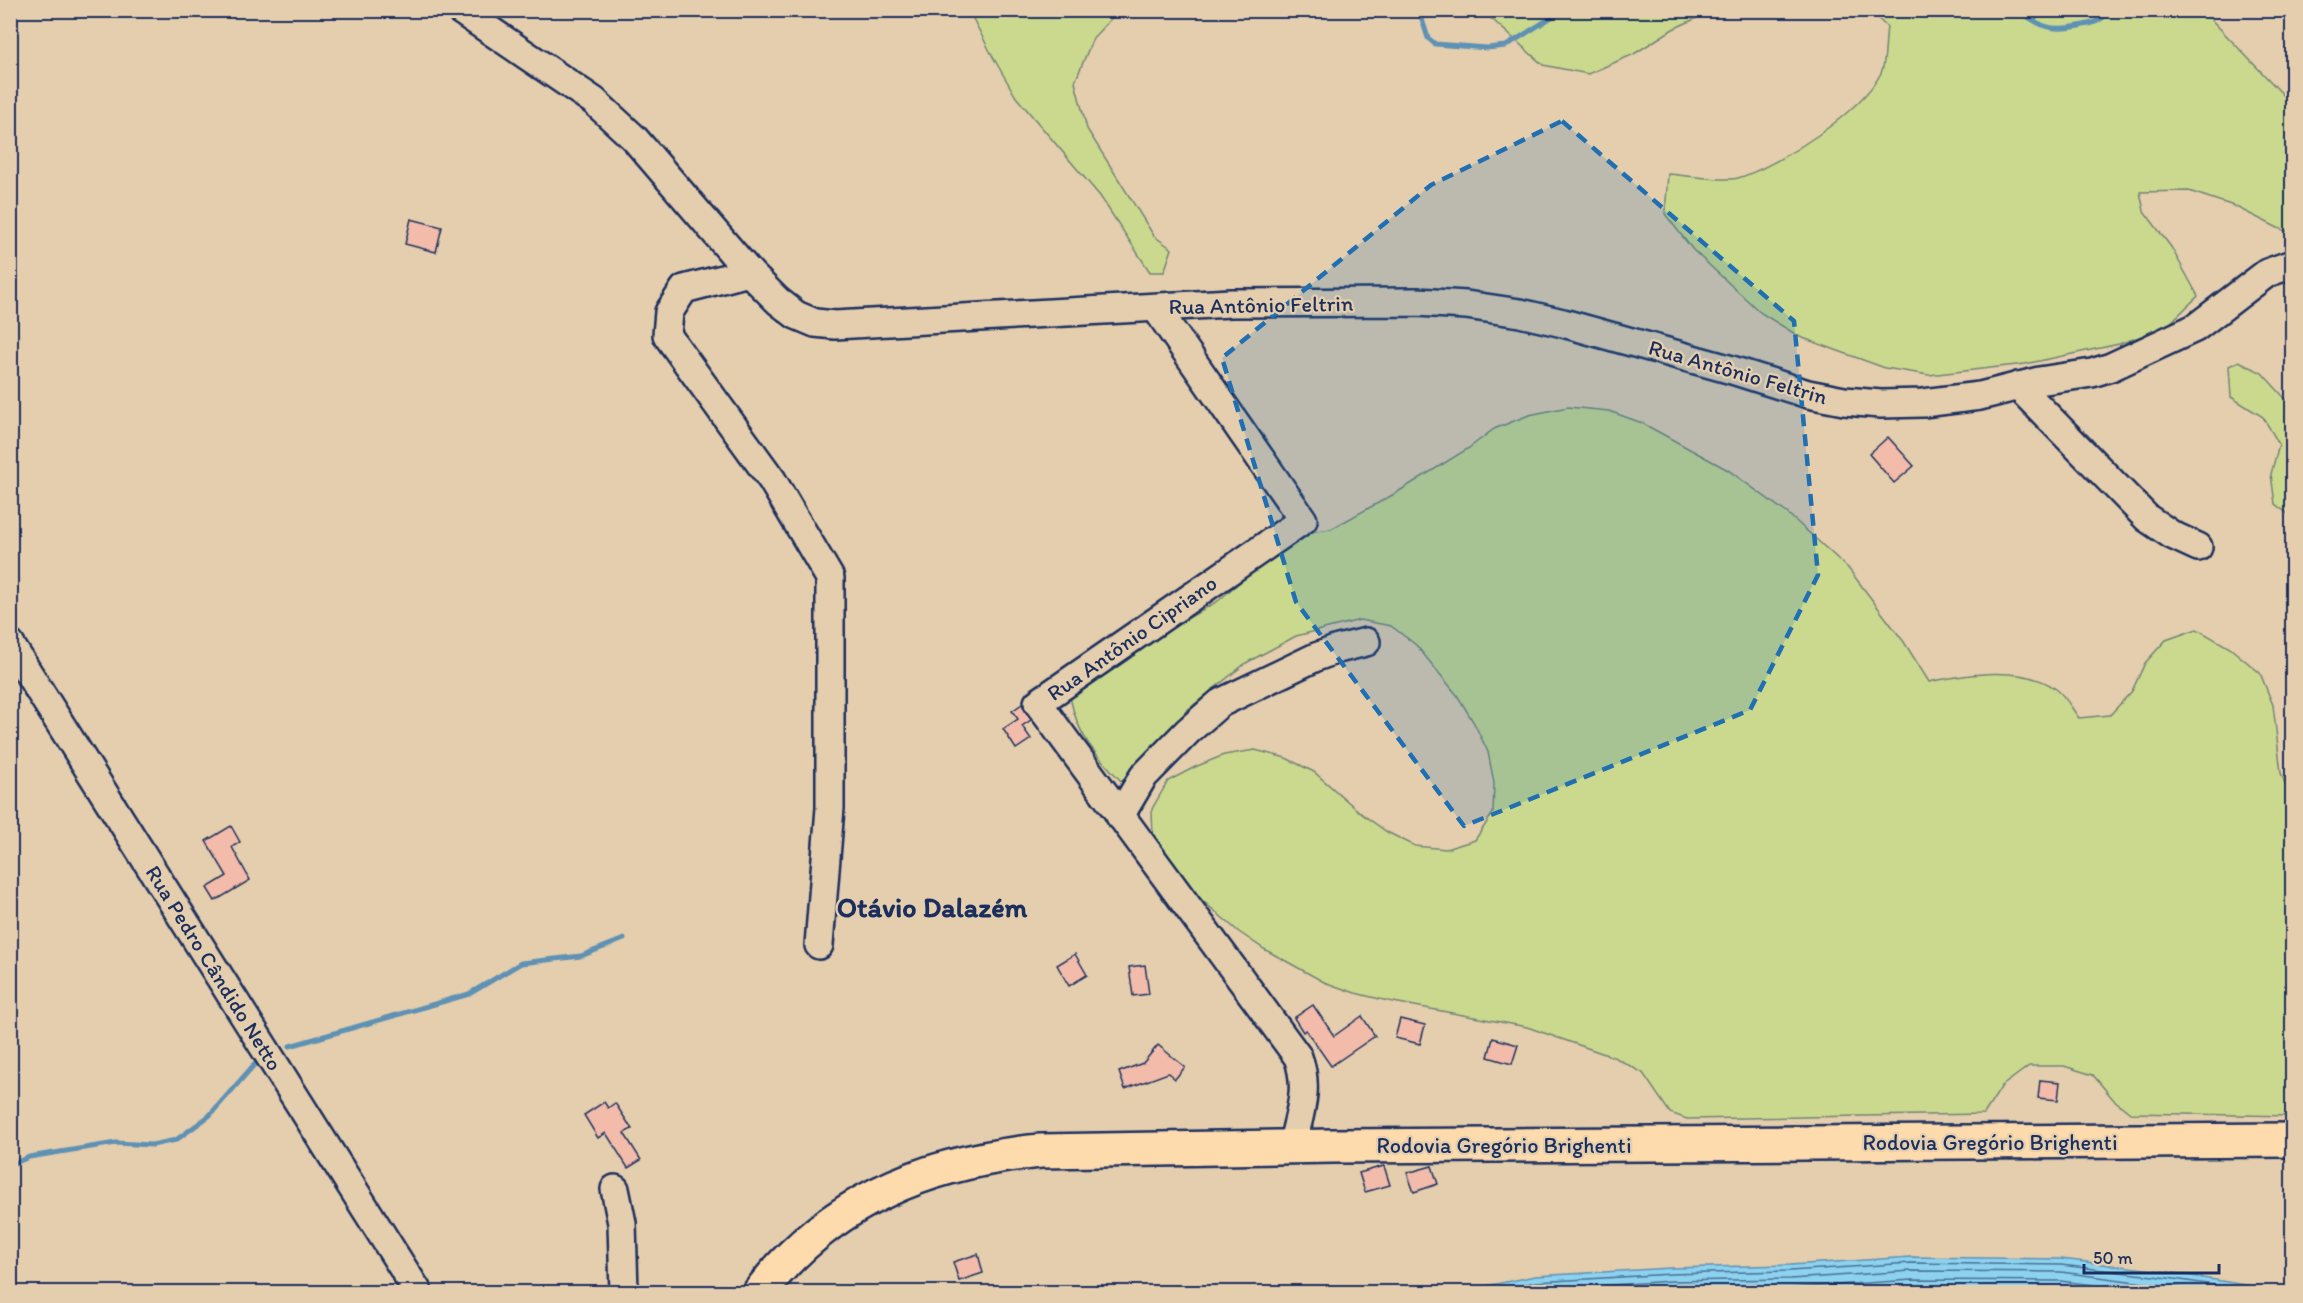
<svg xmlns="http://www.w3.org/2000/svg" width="2303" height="1303" font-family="Itim,sans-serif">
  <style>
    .green { fill: #cad98d; stroke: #728476; stroke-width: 1.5 }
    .water { fill: #8dd2ee; stroke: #5f91b4; stroke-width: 1.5 }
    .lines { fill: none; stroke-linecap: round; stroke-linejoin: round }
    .shore { stroke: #497098; stroke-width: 1.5 }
    .stream { stroke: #5f91b4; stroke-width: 5 }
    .building { fill: #f3bbaa; stroke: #1b2f5e; stroke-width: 1.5 }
    .minor-casing { stroke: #1b2f5e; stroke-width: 32 }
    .major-casing { stroke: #1b2f5e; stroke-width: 38 }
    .minor { stroke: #e4cead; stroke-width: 27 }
    .major { stroke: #fedbac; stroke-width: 33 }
    .marked { fill: #1f6fb2; fill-opacity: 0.2; stroke: #1f6fb2; stroke-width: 4.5; stroke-dasharray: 12 8; stroke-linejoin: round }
    .labels { text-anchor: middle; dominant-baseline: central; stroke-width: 4.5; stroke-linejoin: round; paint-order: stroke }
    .street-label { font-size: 22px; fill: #1b2f5e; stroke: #e4cead }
    .district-label { font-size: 28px; font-weight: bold; fill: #1b2f5e; stroke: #e4cead }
  </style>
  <rect width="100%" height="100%" fill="#e4cead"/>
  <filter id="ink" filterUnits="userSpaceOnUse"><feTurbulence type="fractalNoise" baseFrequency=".0167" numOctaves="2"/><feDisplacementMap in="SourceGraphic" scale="12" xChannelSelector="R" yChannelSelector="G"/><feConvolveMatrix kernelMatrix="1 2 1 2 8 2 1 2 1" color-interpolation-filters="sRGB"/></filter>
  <g filter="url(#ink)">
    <!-- green -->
    <g class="green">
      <polygon points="969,11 1118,11 1093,38 1075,82 1087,129 1154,236 1172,249 1164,272 1150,272 1100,196 1016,97 993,57"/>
      <polygon points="1483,11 1712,11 1673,29 1634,54 1588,74 1543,65"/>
      <path d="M1870,11H2203L2292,104V233L2278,228L2234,206L2189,191L2140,192L2144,211L2171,247L2198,296L2165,328L2119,344L2025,364L1929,375L1885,368L1800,337L1761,313L1693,250L1665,214L1668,174C1684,175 1725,182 1738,178C1780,165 1861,112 1881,73C1886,63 1885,39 1887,27Z"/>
      <polygon points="2239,361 2262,373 2292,406 2292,517 2275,504 2271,474 2279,444 2263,417 2231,397 2229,366"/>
      <path d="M1568,407L1609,411L1642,423L1728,470L1787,513L1848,568L1904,642L1929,682C1967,674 2023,665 2056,689C2065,695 2072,709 2079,718L2110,715L2132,691L2145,663L2166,640L2197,629L2230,648L2260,673L2273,705L2281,773L2292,802V1116L2130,1113L2113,1099L2093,1075L2064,1066H2029L2002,1086L1984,1114L1687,1119L1670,1113L1643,1073L1616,1058L1527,1027L1388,1001L1355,993L1324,982L1264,949L1239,932L1189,889L1153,841L1152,809L1168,781L1195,767L1224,755L1255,750L1286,758L1314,772L1362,814L1387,832L1415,846L1446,849L1475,840L1493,813L1494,783L1488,752L1474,723L1457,695L1416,645L1391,626L1360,620L1296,636L1246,663L1186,711L1124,784C1095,753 1079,740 1070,697L1088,677L1218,601L1273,553L1300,533L1331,529L1396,493L1469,448L1494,429L1529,415Z"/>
    </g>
    <!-- water -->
    <polygon class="water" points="1911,1257 2061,1259 2162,1271 2286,1292 1456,1292 1535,1276 1671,1268 1790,1265"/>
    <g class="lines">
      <!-- shore -->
      <g class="shore">
        <polyline points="1488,1292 1536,1282 1671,1274 1790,1271 1911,1263 2061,1265 2161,1277 2259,1292"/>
        <polyline points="1523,1292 1537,1290 1671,1281 1790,1279 1911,1271 2061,1272 2211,1292"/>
        <polyline points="1632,1292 1791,1288 1912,1280 2060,1281 2153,1292"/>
      </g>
      <!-- stream -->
      <g class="stream">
        <polyline points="1419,10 1428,38 1435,44 1487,48 1506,46 1563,10"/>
        <path d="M2018,10C2041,27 2051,32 2079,26C2095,23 2099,22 2112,10"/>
        <polyline points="290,1046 469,994 521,963 581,956 624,939"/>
        <polyline points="10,1165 29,1157 116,1143 152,1145 176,1140 209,1116 261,1057"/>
      </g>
    </g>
    <!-- building -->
    <g class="building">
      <polygon points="411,219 442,227 436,252 405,244"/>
      <polygon points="1888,437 1914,466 1894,483 1869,454"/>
      <polygon points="1022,704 1031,720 1022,726 1031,739 1016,749 1003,729 1018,719 1012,711"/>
      <polygon points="231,826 240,842 232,847 250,880 215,901 207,888 227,876 206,841"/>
      <polygon points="1075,954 1087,975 1069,986 1057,965"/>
      <polygon points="1145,965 1149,994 1133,996 1129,967"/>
      <polygon points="1313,1005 1334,1036 1362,1016 1375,1036 1331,1066 1306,1030 1303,1032 1294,1018"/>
      <polygon points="1400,1019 1425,1025 1420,1044 1395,1038"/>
      <polygon points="1493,1038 1518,1045 1512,1064 1488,1057"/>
      <polygon points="1158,1045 1185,1067 1175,1079 1168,1073 1125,1089 1119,1072 1143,1063"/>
      <polygon points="2040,1080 2060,1082 2058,1100 2038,1098"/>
      <polygon points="604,1102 608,1108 615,1103 632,1129 624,1133 641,1160 628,1168 606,1133 598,1138 584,1115"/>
      <polygon points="1384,1166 1390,1185 1365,1192 1359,1173"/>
      <polygon points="1432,1166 1438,1184 1414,1192 1407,1173"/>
      <polygon points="978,1254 983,1273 959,1281 953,1262"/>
    </g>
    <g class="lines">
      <defs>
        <g id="minor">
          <polyline points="460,10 594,101 634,138 749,272 778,301 796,315 815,323 835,325 1231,303 1417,302 1466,305 1520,313 1563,323 1732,370 1808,394 1844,401 1881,404 1923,403 1980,396 2039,381 2092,373 2111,367 2195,328 2267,273 2292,264"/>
          <polyline points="749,272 684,289 669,312 667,335 772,480 830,578 830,808 819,945"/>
          <path d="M1156,308L1303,520L1038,703L1298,1057C1310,1090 1299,1114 1292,1147"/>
          <polyline points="2018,386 2147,518 2172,535 2198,547"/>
          <polyline points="10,644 418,1292"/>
          <polyline points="1120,816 1143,777 1188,731 1220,703 1316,657 1338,649 1366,642"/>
          <polyline points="615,1189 622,1223 624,1292"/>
        </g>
        <path id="major" d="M760,1292C830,1200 929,1161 1041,1151L1333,1146L2292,1140"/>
      </defs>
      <!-- minor casing -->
      <use href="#minor" class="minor-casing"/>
      <!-- major casing -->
      <use href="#major" class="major-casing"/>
      <!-- minor -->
      <use href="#minor" class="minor"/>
      <!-- major -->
      <use href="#major" class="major"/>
    </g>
  </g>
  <!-- marked area -->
  <path class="marked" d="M1562,121L1794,321L1818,575L1750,710L1464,826L1296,602L1222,358L1431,185Z"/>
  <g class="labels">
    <!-- street labels -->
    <g class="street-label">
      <text transform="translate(1261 305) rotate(-1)">Rua Antônio Feltrin</text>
      <text transform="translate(1738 372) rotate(16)">Rua Antônio Feltrin</text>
      <text transform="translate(1132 638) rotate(-35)">Rua Antônio Cipriano</text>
      <text transform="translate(214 968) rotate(58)">Rua Pedro Cândido Netto</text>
      <text x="1990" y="1142">Rodovia Gregório Brighenti</text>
      <text x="1504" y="1145">Rodovia Gregório Brighenti</text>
    </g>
    <!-- district labels -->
    <g class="district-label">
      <text x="932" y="907">Otávio Dalazém</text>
    </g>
  </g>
  <!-- margin -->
  <rect width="2303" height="1303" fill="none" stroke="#e4cead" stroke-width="36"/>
  <rect x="18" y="18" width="2267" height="1267" fill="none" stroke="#1b2f5e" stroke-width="2" filter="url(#ink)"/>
  <!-- scale -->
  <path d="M2084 1264v9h135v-9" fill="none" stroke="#1b2f5e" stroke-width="3"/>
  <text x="2093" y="1264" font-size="18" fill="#1b2f5e" stroke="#e4cead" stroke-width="4.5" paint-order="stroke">50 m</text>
</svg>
